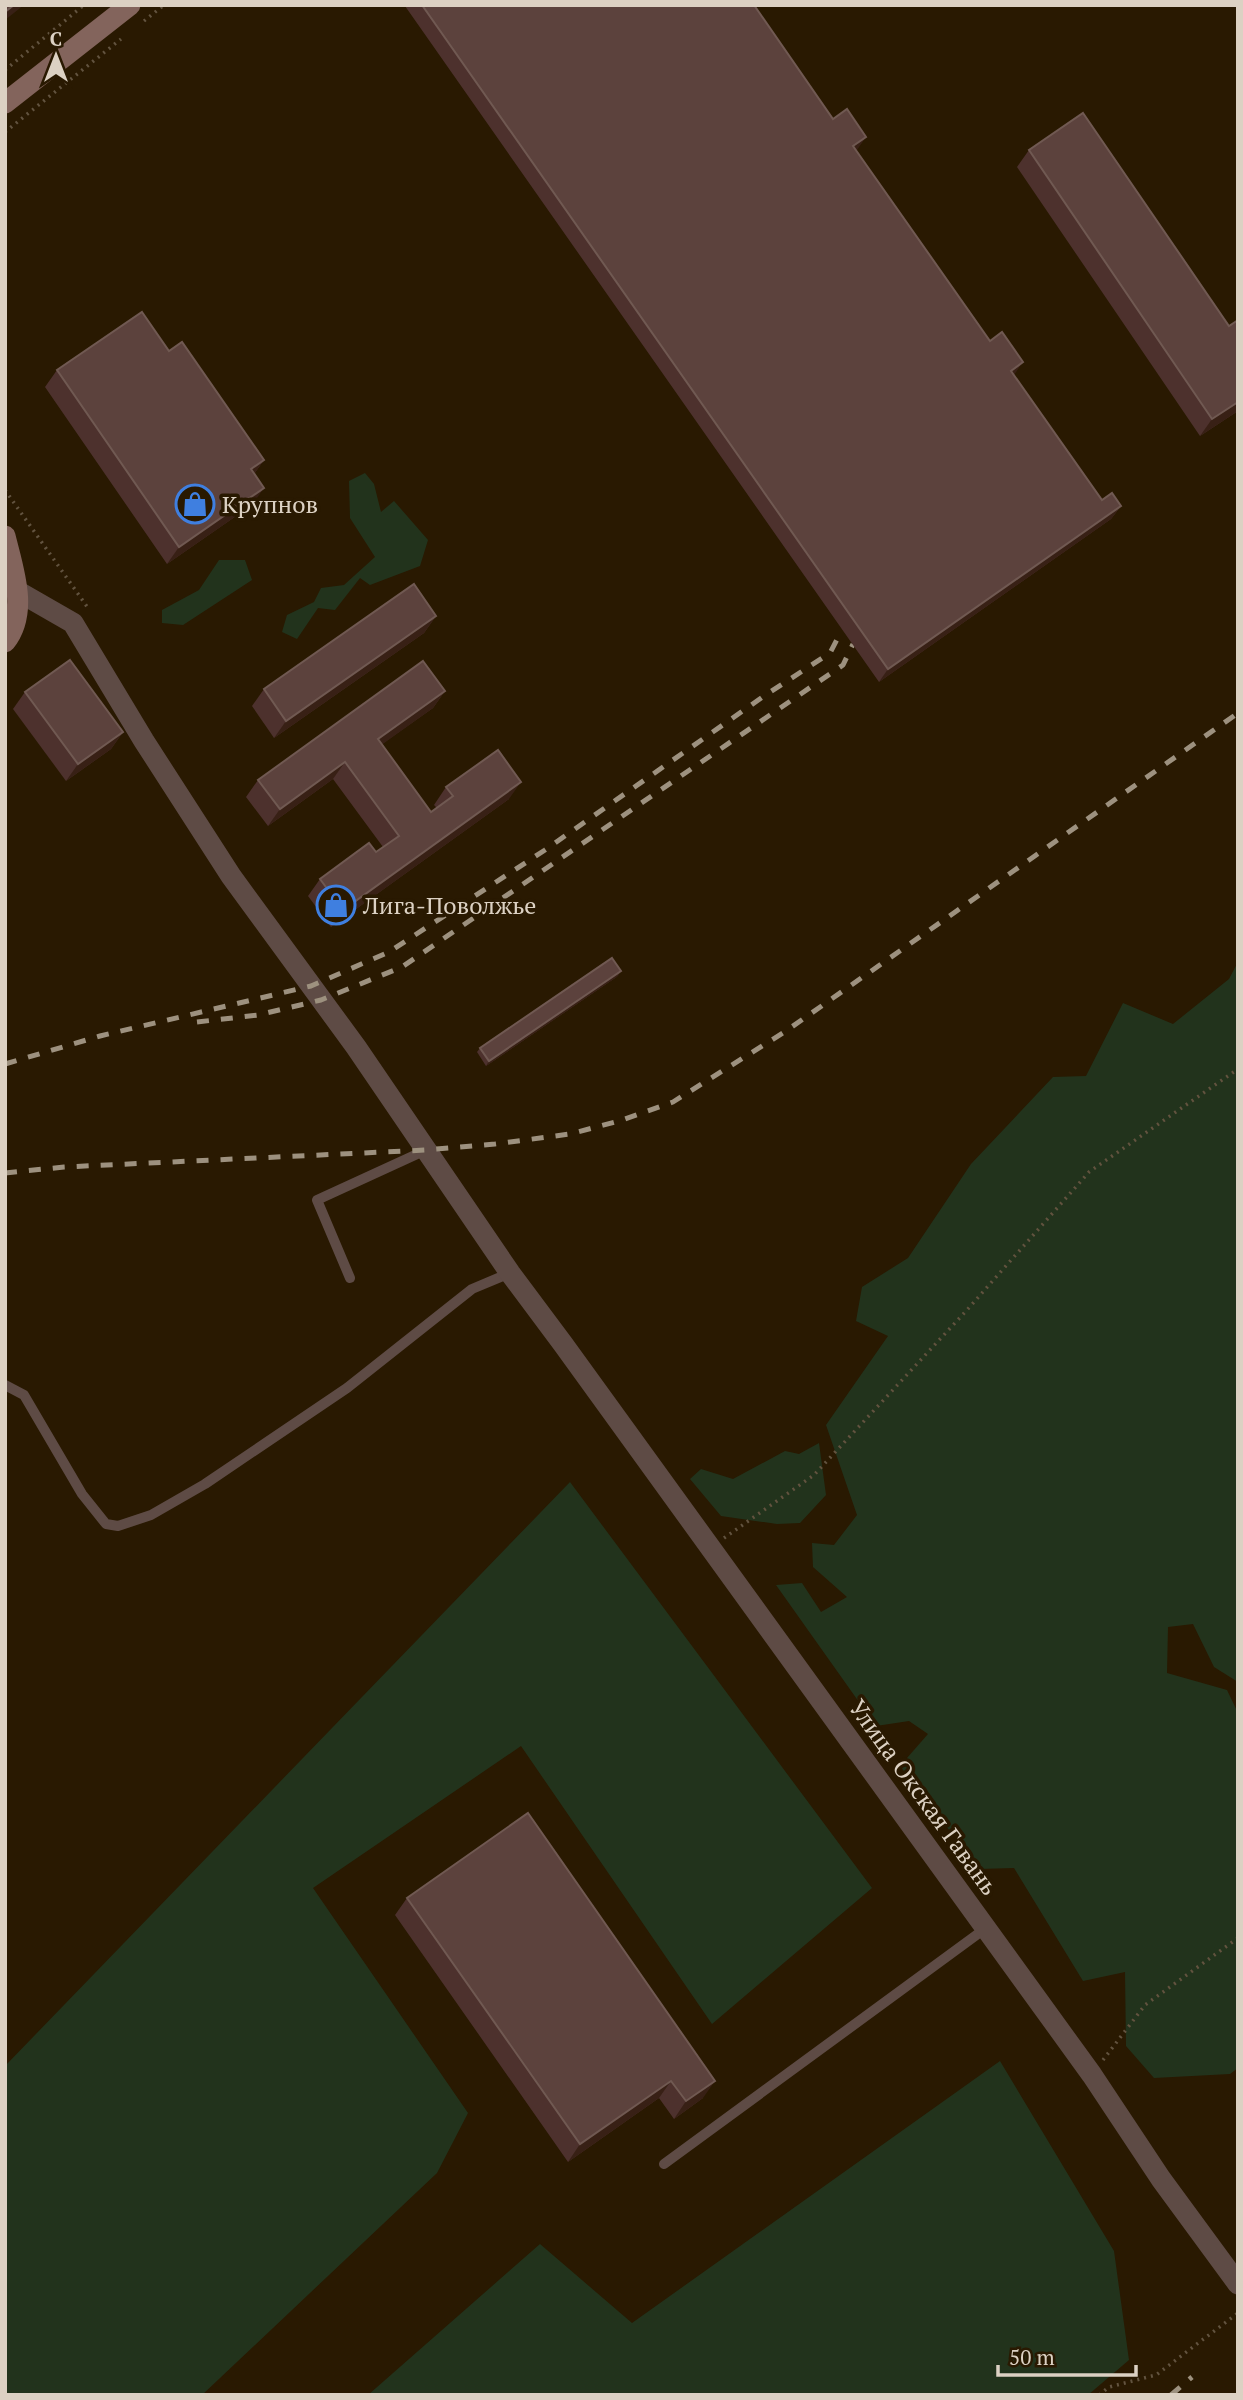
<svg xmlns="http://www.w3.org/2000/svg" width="1243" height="2400" font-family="'PT Serif',serif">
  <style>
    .green { fill: #22331c }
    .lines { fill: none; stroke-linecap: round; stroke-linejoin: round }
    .path { stroke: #62533f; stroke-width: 3.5; stroke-dasharray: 2 5; stroke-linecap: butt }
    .lane { stroke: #5e4b45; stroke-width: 10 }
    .street { stroke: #5e4b45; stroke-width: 21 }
    .secondary { stroke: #83645c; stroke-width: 21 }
    .rail { stroke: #9d917f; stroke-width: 5; stroke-dasharray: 12 12; stroke-linecap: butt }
    .wall { fill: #4d312d }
    .shaded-wall { fill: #382015 }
    .building { fill: #5c423d; stroke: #705952; stroke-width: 2 }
    .labels { text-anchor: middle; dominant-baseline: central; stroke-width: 7; stroke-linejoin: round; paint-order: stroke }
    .poi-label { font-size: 24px; fill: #dcd1c3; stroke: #291901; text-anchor: start }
    .street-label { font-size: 24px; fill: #dcd1c3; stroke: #291901 }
  </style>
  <rect width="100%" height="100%" fill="#291901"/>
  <!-- green -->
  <g class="green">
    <polygon points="365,473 374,484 381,512 394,501 428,540 420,566 370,585 360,578 335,610 318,608 297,639 282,632 287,615 314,602 321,588 344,585 375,557 350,518 349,481"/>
    <polygon points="219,560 245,560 252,580 183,625 162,623 162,610 199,590"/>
    <polygon points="1238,962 1238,1682 1214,1667 1193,1624 1168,1627 1167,1673 1227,1690 1238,1713 1238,2068 1230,2074 1154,2078 1126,2046 1125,1972 1083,1981 1014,1868 979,1869 900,1766 928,1734 909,1721 876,1726 776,1585 802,1583 821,1612 847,1597 813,1567 812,1543 834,1545 857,1515 826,1425 888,1336 856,1321 862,1287 908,1258 971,1164 1053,1077 1086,1076 1123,1003 1173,1024 1229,979"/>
    <polygon points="819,1443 826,1495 800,1523 777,1524 721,1516 690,1479 701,1469 733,1479 785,1451 799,1454"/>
    <polygon points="570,1482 872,1888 712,2024 521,1746 313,1888 468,2113 437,2173 202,2395 5,2395 5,2066"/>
    <polygon points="1000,2061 1114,2251 1129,2360 1088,2395 368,2395 540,2244 632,2323"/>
  </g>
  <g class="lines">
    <!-- path -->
    <g class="path">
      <polyline points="144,21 164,5"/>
      <polyline points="5,70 84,5"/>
      <polyline points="5,132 121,39"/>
      <polyline points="5,490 88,608"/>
      <polyline points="724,1538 814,1475 967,1310 1089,1172 1238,1069"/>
      <polyline points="1103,2060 1145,2005 1238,1938"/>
      <polyline points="1099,2395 1109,2387 1156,2375 1238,2313"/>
    </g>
    <!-- lane -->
    <g class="lane">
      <polyline points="350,1278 317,1200 426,1150"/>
      <polyline points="5,1385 24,1395 82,1494 106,1524 118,1526 151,1515 205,1484 347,1388 472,1289 510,1273"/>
      <polyline points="664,2164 986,1928"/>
    </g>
    <!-- street -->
    <polyline class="street" points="19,592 73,623 144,741 231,876 356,1047 510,1273 563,1344 1092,2075 1161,2179 1238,2284"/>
    <!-- secondary -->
    <g class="secondary">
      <polyline points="5,103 130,5"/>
      <path d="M5,536C13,569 29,612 5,642"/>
    </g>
    <!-- rail -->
    <g class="rail">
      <polyline points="197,1022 258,1015 321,1000 402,967 843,665 853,644"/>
      <polyline points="5,1064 100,1036 311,986 389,952 545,850 764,696 830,653 842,630"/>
      <polyline points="5,1173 64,1167 426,1150 495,1144 570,1134 619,1121 673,1102 786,1031 1238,713"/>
      <polyline points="1171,2395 1192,2377"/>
    </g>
  </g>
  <!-- wall -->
  <g class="wall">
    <polygon points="405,5 754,5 833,119 857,150 856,151 1102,500 1121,506 1111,519 879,682 405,6"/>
    <polygon points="1029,150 1229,326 1238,320 1238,411 1200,436 1017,167"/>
    <polygon points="169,351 264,460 254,474 252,505 167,564 45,387 57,370"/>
    <polygon points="436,616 424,633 274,738 252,706 264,689"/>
    <polygon points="445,691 433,708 382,744 431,812 437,808 434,805 446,787 509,799 331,927 308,896 320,879 376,852 383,847 333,779 268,826 246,797 258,780"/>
    <polygon points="25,692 123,732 111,749 66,781 13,709"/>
    <polygon points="618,976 486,1066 477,1052 480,1048"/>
    <polygon points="407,1898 703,2098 674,2119 659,2098 568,2162 395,1915"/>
  </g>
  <!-- shaded-wall -->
  <g class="shaded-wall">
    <polygon points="14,5 24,5 5,20 5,12"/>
    <polygon points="866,137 857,150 844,159 853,146"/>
    <polygon points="1023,362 1014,375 1011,371"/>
    <polygon points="1238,402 1238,411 1200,436 1212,419"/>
    <polygon points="264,460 252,477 251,469"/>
    <polygon points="264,488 252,505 167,564 179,547"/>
    <polygon points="1121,506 1111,519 879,682 888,669"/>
    <polygon points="436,616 424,633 274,738 286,721"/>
    <polygon points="445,691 433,708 366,756 378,739"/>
    <polygon points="123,732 111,749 66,781 78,764"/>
    <polygon points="345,762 333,779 268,826 280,809"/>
    <polygon points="521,782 509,799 331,927 343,910"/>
    <polygon points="621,971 618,976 486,1066 489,1061"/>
    <polygon points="671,2081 659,2098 568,2162 580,2144"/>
    <polygon points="715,2081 703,2098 674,2119 686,2101"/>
  </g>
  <!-- building -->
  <g class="building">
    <polygon points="5,5 14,5 5,12"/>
    <polygon points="422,5 754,5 833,119 847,109 866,137 853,146 990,341 1002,332 1023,362 1011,371 1102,500 1112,493 1121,506 888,669"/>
    <polygon points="1083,113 1229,326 1238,320 1238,402 1212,419 1029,150"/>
    <polygon points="142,312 169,351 182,342 264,460 251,469 264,488 179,547 57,370"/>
    <polygon points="414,584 436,616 286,721 264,689"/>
    <polygon points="70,660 123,732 78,764 25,692"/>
    <polygon points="423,661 445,691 378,739 431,812 453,796 446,787 498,750 521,782 343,910 320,879 369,843 376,852 399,836 345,762 280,809 258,780"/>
    <polygon points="612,958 621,971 489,1061 480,1048"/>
    <polygon points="528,1813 715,2081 686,2101 671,2081 580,2144 407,1898"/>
  </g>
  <!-- icons -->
  <defs>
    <symbol id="shop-ring" viewBox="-11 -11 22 22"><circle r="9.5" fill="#291901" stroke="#3f7fe0" stroke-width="1.5"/><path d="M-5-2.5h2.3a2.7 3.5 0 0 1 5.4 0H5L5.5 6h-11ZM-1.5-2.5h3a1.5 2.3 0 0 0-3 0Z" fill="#3f7fe0"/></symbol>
  </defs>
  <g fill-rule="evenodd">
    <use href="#shop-ring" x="173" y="482" width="44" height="44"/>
    <use href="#shop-ring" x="314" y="883" width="44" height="44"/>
  </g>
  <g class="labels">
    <!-- poi labels -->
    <g class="poi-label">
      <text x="222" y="504">Крупнов</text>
      <text x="363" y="905">Лига-Поволжье</text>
    </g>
    <!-- street labels -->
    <g class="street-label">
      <text transform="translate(924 1797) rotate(54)">Улица Окская Гавань</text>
    </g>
  </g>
  <!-- border -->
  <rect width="1243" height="2400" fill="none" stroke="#dcd1c3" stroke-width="14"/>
  <!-- north arrow -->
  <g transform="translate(56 56)" stroke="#291901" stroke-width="5" paint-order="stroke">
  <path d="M0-5L12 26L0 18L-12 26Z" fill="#dcd1c3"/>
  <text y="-10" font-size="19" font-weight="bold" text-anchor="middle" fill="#dcd1c3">С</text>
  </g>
  <!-- scale -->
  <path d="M998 2365v10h138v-10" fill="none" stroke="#dcd1c3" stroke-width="3.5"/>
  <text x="1009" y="2365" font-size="21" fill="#dcd1c3" stroke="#291901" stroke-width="5" paint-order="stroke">50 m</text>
</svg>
